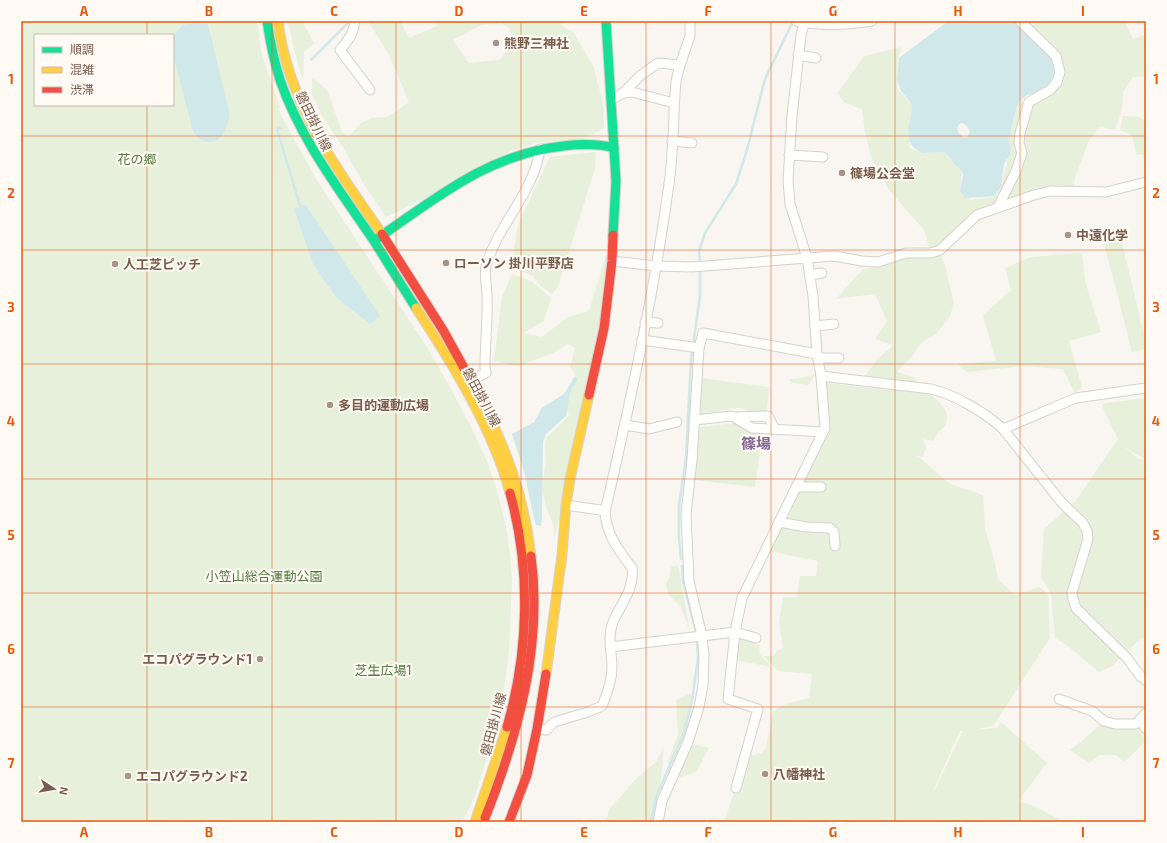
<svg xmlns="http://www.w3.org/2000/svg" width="1167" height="843" font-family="'Exo 2','Noto Sans JP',sans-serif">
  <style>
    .green { fill: #e7f0db; fill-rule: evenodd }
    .water { fill: #d0e8ea; fill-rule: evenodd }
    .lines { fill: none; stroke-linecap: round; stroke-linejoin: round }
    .stream { stroke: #d0e8ea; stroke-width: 2.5 }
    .street-casing { stroke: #d7d1cb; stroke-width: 11 }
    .fast-casing { stroke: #d9d2cb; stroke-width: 11 }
    .slow-casing { stroke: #d9d2cb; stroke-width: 11 }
    .jam-casing { stroke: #d9d2cb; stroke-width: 11 }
    .street { stroke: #fefefd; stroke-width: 9 }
    .fast { stroke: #16e098; stroke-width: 9 }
    .slow { stroke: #ffcf43; stroke-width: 9 }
    .jam { stroke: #f24e42; stroke-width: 9 }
    .grid { fill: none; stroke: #e8590c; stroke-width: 1; stroke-opacity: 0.55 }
    .poi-dot { fill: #a69286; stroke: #fffaf3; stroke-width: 1.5 }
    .labels { text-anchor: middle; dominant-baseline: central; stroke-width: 4; stroke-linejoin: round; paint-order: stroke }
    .poi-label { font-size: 13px; font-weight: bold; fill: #7a5c4d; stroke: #fffaf3; text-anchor: start }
    .street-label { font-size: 13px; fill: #7a5c4d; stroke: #fffaf3 }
    .park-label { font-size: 13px; fill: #537a41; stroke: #fffaf3 }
    .quarter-label { font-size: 15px; font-weight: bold; fill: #846695; stroke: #fffaf3 }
    .neatline { fill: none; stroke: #e8590c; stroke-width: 1.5 }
    .grid-label { font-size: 13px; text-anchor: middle; font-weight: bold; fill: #e8590c }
  </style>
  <rect width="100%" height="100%" fill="#f9f5f0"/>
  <!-- green -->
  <g class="green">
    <path d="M21,21H257L262,55L281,110L278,107L280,113L316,179L427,347L447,382L471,427L487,461L498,494L506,527L510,554L512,580L509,652L501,710L475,797L462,822H21ZM35,35H173V105H35Z"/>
    <polygon points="288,21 302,21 314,43 304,52 303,81 296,57"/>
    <path d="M368,21H400L409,38L437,26L436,21H565L560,24L574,33L594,68L604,107V128L584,139L539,142L511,151L420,201L386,217L363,183L344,149L321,114L312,94V77L327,90L342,132L349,136L361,123L372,118L387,117L409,102L388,53ZM501,23L510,29L514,44L499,60L469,63L453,40L481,25Z"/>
    <path d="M1047,21H1124L1133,39L1143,35L1146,41V76L1133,77L1123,92L1122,109L1115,130L1100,127L1089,140L1074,181L1075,189L990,209L931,253L924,230L889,190L871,157L865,132L862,109L845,103L837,94L864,56L902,47L898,58L897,80L898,90L911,103L912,109L908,129L910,148L922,153L944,152L953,163L962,171L960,190L970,200L995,196L1001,187L1010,151L1008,142L1018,104C1036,95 1048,94 1053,74L1030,26Z"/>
    <polygon points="1123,116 1139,117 1146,121 1146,170 1143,154 1136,155 1132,135 1120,130"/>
    <polygon points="596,152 595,168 558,287 552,294 541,286 533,276 511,268 518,224 550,157"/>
    <polygon points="1119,230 1146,343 1146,349 1132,352 1102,235"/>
    <polygon points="608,249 602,312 560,515 554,539 553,524 546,507 542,488 546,461 545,445 546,438 569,416 565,402 578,379 570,367 575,348 568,344 553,353 518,366 494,361 502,297 512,274 531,281 551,298 544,321 523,333 542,337 568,317 589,311"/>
    <polygon points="1082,253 1085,281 1101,332 1069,341 1082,387 1075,393 1063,369 1025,366 967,372 957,364 996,361 983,315 1011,290 1005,268 1031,257"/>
    <path d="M940,254L945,265L954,304L949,318L936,334L921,343L913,355L897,372L915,378C923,391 941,399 946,412C948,416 946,421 946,425L939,431L933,441L923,439L926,449L922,457L912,455L920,458L950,484L983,495L985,529L994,559L998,579L1015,595L1039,587L1048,594L1050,638L993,726L971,730L997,728L1001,722L1047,763L1018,801L1034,806L1064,822H724L747,756L762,753L766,747L773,711L786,704L809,698L812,674L778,671L764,656H774L777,651L783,648L779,622L783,598L797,597L800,576H816L818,561L768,551L787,520L826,427V383L891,390L893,385L862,379L879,358L893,345L875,339L887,321L875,294L836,299L862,270L905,258ZM960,731H963L934,791H933Z"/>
    <polygon points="815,375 808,385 792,383 789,379 796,379"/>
    <path d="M700,378L769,387L767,409L764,413C754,417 750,410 740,408C730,407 713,413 703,415L699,413Z"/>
    <polygon points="1146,398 1146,459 1139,456 1124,446 1137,458 1146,461 1146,639 1139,640 1112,666 1099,672 1068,646 1055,638 1051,593 1041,578 1044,529 1075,502 1117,440 1119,441 1101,404"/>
    <polygon points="748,422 766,438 767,444 760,451 755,487 694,480 700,427"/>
    <polygon points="678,565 690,632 681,607 668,594 666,583 669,579 671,567"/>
    <polygon points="739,637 759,645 760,654 771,667 736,660"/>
    <polygon points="690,694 692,698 686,726 673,764 667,764 678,735 676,700"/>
    <polygon points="1104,721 1136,724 1146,741 1124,762 1116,755 1100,755 1089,763 1070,750 1081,742"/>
    <polygon points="692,744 709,748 696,772 675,779"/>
    <polygon points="664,746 661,778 652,822 606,822 609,810 634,781 657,761"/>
  </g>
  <!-- water -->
  <g class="water">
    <path d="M207,21L230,115C227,128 221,146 205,141C199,139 196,137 193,131L173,55V39L177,31L183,25Z"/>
    <path d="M948,21H1018C1028,31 1054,55 1054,68C1054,76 1049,84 1044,91L1027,95L1021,100L1017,106L1008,142L1011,149L1009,157L1004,164L1001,187L994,196L983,197L965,198L961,193L960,190L963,175L962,171L953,163L951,159L944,152L922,153L913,147L909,140L908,129L912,109L911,103L901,91L897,80L899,58ZM961,123C966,124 968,127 970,132L967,137H963C958,133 954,127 961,123Z"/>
    <polygon points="305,204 380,316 370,324 336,297 313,264 294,209"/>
    <polygon points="575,376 578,379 570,393 566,416 546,434 543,442 542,517 541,526 536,525 533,514 525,475 512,434 534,422 542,408 564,394"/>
  </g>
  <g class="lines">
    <!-- stream -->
    <g class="stream">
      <polyline points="311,60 349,22"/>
      <polyline points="281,128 277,129 300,206"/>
      <polyline points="700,264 699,251 705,233 736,184 747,150 765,79 793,21"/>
      <polyline points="681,559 679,538 679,505 686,457 691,360 700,296 700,269"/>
      <polyline points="682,566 683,581 696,632"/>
      <polyline points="651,822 656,797 684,733 692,701 698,658 697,642"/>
    </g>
    <defs>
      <g id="street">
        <path d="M354,21C356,31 346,43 340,50L370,90"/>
        <path d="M796,21C821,26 847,25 872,21"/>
        <polyline points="798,55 816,58"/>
        <polyline points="623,93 632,92 674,103"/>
        <polyline points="611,100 623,93 641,75 658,63 680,65"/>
        <polyline points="672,141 692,143"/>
        <polyline points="789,155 823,157"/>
        <polyline points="998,207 1016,171 1022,153 1019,143 1020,133 1029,102 1050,90 1057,82 1060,72 1056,56 1020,21"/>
        <polyline points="612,261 656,266 692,267 834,256 862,261 878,262 906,253 931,253 940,250 977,215 1034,195 1050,191 1106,192 1146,182"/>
        <polyline points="810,275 822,273"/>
        <polyline points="645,322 658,323"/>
        <polyline points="815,326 834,324"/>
        <polyline points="642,340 699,348"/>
        <polyline points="818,358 839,358"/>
        <path d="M821,376L931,389C954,394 986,413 1003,429L1062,503L1083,523L1087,531L1088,539L1072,593L1073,599L1076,608L1127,658L1141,677L1146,681"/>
        <path d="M471,380L486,373L485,367C485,343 488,319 487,296C487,285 484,276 486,266C498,224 534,193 540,149"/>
        <polyline points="735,417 768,416 774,428"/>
        <polyline points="694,420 732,416 752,428 823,432"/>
        <polyline points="625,425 649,429 677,422"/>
        <polyline points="1003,429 1076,398 1146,388"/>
        <polyline points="796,487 821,487"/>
        <path d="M605,512C630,403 654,294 669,184C674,150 673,115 676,81L680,65L690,36V21"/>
        <polyline points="779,522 806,527 830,528 834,532 835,546"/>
        <polyline points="610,647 735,632 742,598 825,428 821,376 817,354 813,296 807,258 790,204 788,181 792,116 801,35 805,21"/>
        <polyline points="1059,699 1092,711 1104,721 1115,724 1136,724 1146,713"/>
        <polyline points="1140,719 1146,729"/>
        <path d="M537,729L547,730L554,722L588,712L602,706C607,694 612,681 612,668C612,653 607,637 613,622C620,605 635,589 632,568C618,549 607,536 605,512L600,510L566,505"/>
        <polyline points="736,788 758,709 728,699 735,632 756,638"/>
        <polyline points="658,822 662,801 688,742 699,707 703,685 704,655 702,636 689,581 686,514 692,460 699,348 703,333 817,354"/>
      </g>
      <g id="fast">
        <path d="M267,21C270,41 274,61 280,80C300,138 338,188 372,238C387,261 401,285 416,308"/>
        <polyline points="606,21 616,181 613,235"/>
        <path d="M375,240C437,198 486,155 563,146C580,144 597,143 614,148"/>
      </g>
      <g id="slow">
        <path d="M278,21C288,104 336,167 382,234"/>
        <path d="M416,308C451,361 494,431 510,493"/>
        <path d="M480,397C507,451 524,496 531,556"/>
        <polyline points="546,674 562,555 566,505 570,479 589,395"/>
        <polyline points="475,822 507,727"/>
      </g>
      <g id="jam">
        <polyline points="382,234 443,330 480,397"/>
        <polyline points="589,395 604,328 612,261 613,235"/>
        <path d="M507,727C529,651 531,569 510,493"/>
        <path d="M485,818C518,735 543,646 531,556"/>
        <polyline points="509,822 527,775 537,729 546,674"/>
      </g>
    </defs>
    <!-- street casing -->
    <use href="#street" class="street-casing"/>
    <!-- fast casing -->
    <use href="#fast" class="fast-casing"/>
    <!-- slow casing -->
    <use href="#slow" class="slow-casing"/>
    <!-- jam casing -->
    <use href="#jam" class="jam-casing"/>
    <!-- street -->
    <use href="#street" class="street"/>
    <!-- fast -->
    <use href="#fast" class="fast"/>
    <!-- slow -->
    <use href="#slow" class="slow"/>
    <!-- jam -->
    <use href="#jam" class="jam"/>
  </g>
  <!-- grid -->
  <path class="grid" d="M147,21V35M272,21V822M396,21V822M521,21V822M646,21V822M771,21V822M895,21V822M1020,21V822M147,105V822M21,136H1146M21,250H1146M21,364H1146M21,479H1146M21,593H1146M21,707H1146"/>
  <!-- markers -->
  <g class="poi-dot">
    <circle cx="496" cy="43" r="4"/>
    <circle cx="842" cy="173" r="4"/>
    <circle cx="1068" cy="235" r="4"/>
    <circle cx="446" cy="263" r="4"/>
    <circle cx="115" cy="264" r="4"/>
    <circle cx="330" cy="405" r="4"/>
    <circle cx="260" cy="659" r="4"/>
    <circle cx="765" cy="774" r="4"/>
    <circle cx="128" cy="776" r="4"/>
  </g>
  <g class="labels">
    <!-- poi labels -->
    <g class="poi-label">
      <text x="504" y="43">熊野三神社</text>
      <text x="850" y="173">篠場公会堂</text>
      <text x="1076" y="235">中遠化学</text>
      <text x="454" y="263">ローソン 掛川平野店</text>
      <text x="123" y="264">人工芝ピッチ</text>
      <text x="338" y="405">多目的運動広場</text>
      <text x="252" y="659" text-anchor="end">エコパグラウンド1</text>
      <text x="773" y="774">八幡神社</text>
      <text x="136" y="776">エコパグラウンド2</text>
    </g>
    <!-- street labels -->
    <g class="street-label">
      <text transform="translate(314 121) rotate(64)">磐田掛川線</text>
      <text transform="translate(482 397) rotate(62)">磐田掛川線</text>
      <text transform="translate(493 724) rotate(-75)">磐田掛川線</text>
    </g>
    <!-- park labels -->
    <g class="park-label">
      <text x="137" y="159">花の郷</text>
      <text x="264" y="576">小笠山総合運動公園</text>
      <text x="383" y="670">芝生広場1</text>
    </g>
    <!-- quarter labels -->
    <g class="quarter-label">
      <text x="756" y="443">篠場</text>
    </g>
  </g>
  <!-- border -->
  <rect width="1167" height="843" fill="none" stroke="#fffaf3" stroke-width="44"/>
  <!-- legend -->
  <rect x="34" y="34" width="140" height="72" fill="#fffaf3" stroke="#cabbb1"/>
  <rect x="42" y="47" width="20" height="6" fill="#16e098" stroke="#cabbb1"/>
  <text x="70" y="54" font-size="12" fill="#7a5c4d">順調</text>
  <rect x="42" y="67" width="20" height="6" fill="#ffcf43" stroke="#cabbb1"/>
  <text x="70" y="74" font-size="12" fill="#7a5c4d">混雑</text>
  <rect x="42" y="87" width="20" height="6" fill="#f24e42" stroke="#cabbb1"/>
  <text x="70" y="94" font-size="12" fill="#7a5c4d">渋滞</text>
  <!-- north arrow -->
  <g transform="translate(54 789) rotate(102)" stroke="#fffaf3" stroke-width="3" paint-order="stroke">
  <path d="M0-3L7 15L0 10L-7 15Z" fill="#7a5c4d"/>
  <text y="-6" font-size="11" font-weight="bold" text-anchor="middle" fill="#7a5c4d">N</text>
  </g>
  <rect x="22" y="22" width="1123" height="799" class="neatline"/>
  <g class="grid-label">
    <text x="84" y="16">A</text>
    <text x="209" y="16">B</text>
    <text x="334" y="16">C</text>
    <text x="459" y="16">D</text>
    <text x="584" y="16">E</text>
    <text x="708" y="16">F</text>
    <text x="833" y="16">G</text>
    <text x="958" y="16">H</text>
    <text x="1083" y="16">I</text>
    <text x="11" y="84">1</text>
    <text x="1156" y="84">1</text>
    <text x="11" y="198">2</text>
    <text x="1156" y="198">2</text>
    <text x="11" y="312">3</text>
    <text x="1156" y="312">3</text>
    <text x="11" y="426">4</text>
    <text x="1156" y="426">4</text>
    <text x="11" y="540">5</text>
    <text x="1156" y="540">5</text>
    <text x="11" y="654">6</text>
    <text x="1156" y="654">6</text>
    <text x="11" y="768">7</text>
    <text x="1156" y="768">7</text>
    <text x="84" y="837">A</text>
    <text x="209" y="837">B</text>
    <text x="334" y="837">C</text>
    <text x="459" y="837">D</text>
    <text x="584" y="837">E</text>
    <text x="708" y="837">F</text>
    <text x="833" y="837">G</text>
    <text x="958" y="837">H</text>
    <text x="1083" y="837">I</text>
  </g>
</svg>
